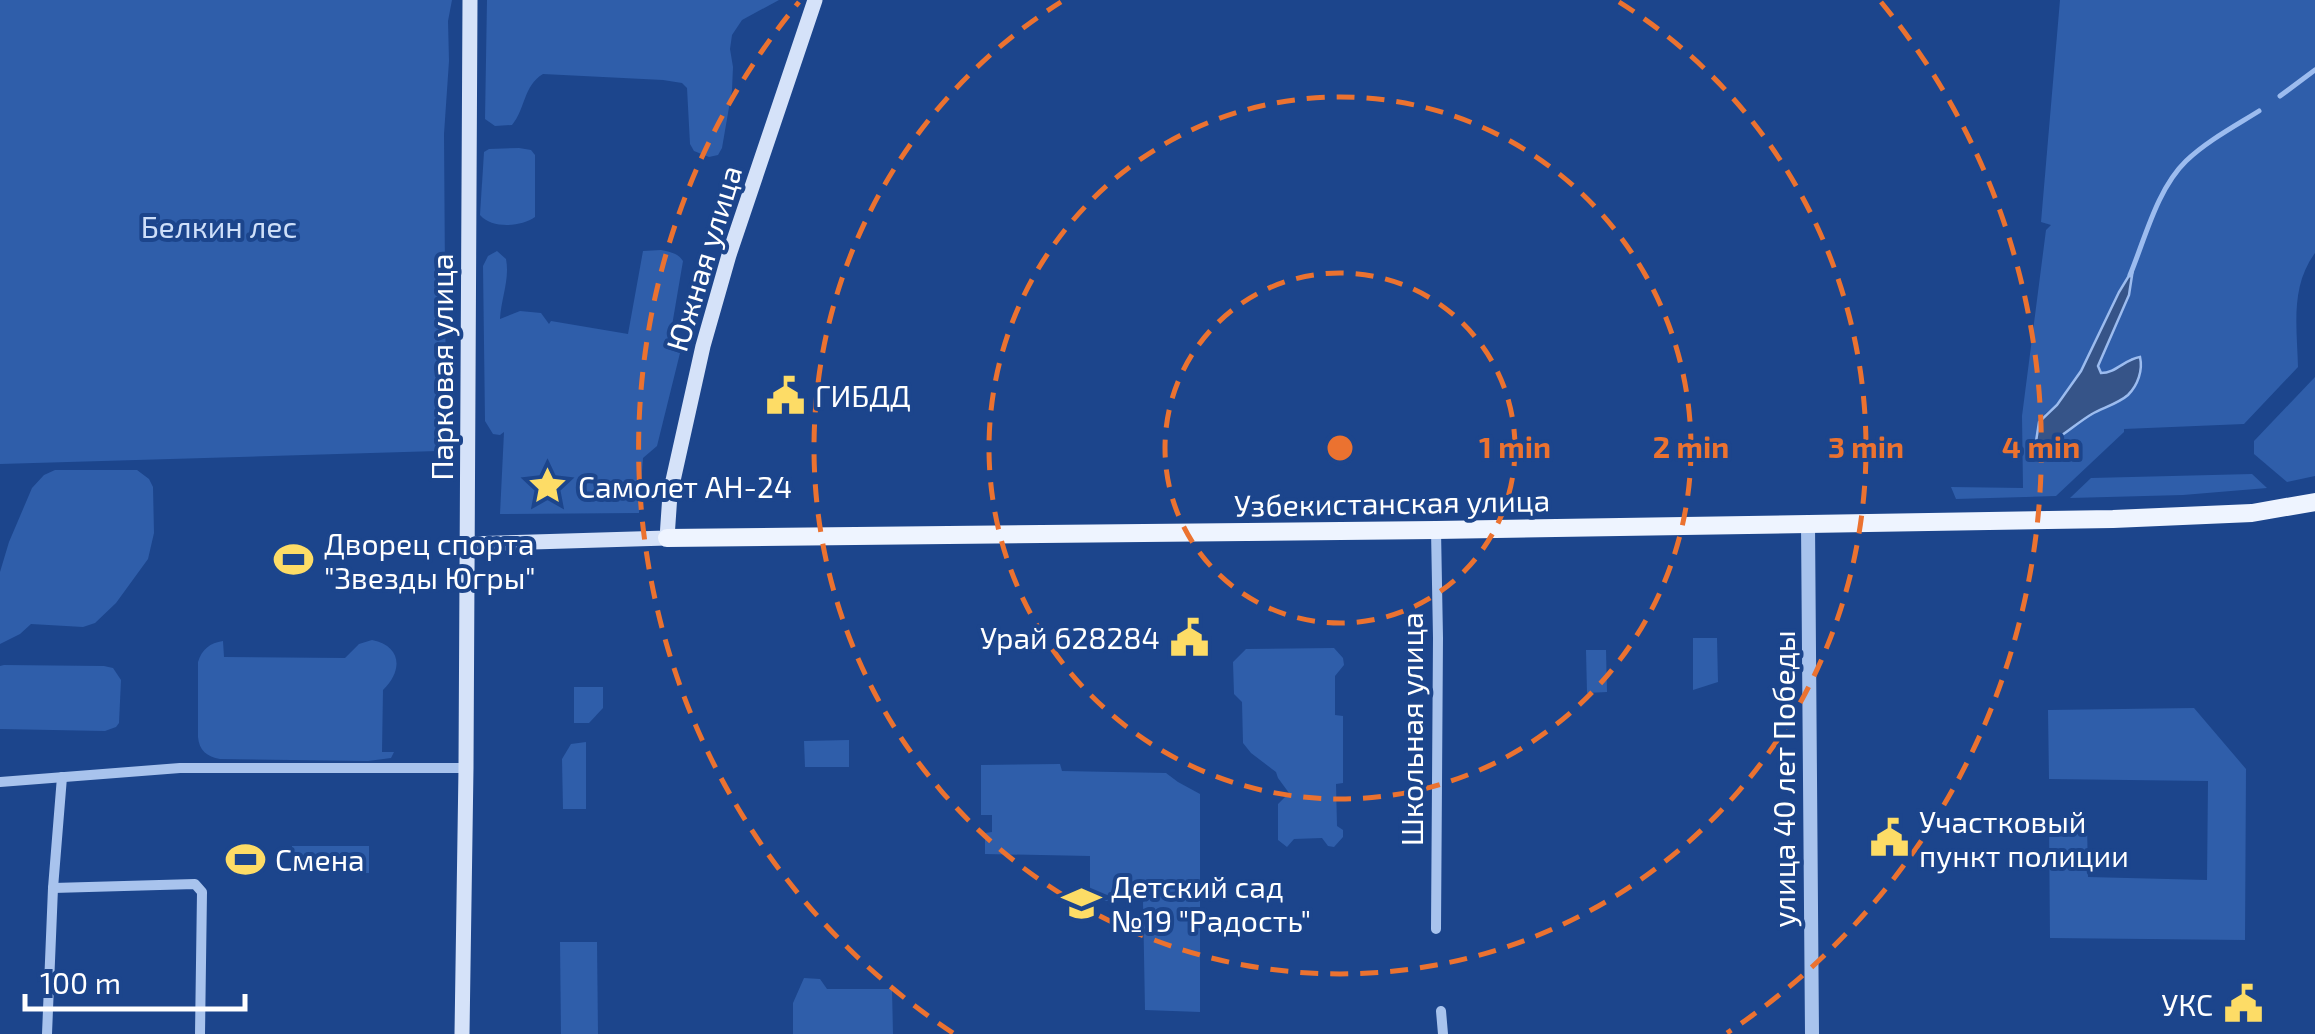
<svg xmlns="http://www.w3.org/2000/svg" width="2315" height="1034" font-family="'Exo 2',sans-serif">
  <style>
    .green { fill: #2f5eaa; fill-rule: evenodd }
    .water { fill: #365488; stroke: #9cbcef; stroke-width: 2.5 }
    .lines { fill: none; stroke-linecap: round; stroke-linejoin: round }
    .stream { stroke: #9cbcef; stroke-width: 5 }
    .minor { stroke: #a8c3ed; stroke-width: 10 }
    .tertiary { stroke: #a8c3ed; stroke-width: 14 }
    .secondary { stroke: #d5e2f9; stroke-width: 15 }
    .primary { stroke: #eef4ff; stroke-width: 18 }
    .ring { fill: none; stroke: #eb7230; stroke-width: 5; stroke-dasharray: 18 12 }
    .labels { text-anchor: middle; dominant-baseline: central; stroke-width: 8; stroke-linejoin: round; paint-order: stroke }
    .park-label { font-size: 30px; fill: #cedff9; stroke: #1c458c }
    .street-label { font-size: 30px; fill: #fff; stroke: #1c458c }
    .poi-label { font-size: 30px; fill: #fff; stroke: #1c458c; text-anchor: start }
    .centre { fill: #eb7230; stroke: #1c458c; stroke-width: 5 }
    .ring-label { font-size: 30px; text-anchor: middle; font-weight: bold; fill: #eb7230; stroke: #1c458c; stroke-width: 8; stroke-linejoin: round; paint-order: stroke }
  </style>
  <rect width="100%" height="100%" fill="#1c458c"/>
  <!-- green -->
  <g class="green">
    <polygon points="0,0 452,0 448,21 449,61 444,134 446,417 438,431 438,451 0,464"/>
    <path d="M487,0H779L742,20L732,35L730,49L733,67L732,90L722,148L718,155L709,157L694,151L690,144L687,88L682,83L663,80L543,74C523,86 526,108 512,125L495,126L485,119Z"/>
    <path d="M2060,0H2315V253C2290,287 2297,327 2298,367L2244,424L2124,429V432L2056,496L1956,499L1951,487L2023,488L2022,416L2046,230L2051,225L2041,222ZM2132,272L2129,295L2098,365L2101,373H2108L2131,358L2128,395L2092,414L2052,442L2045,414C2091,381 2100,316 2132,272Z"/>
    <path d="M519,148L531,150L535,155V217C521,227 492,229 480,215L484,152L489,149Z"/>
    <path d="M661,250C670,252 678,253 683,261L668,349L680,353L657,446L643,458L639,513L500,514L504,432L500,435L493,434L485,421L483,266L488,256L497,251L506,259C510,279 501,299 500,319L520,311L541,313L549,324L551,321L628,334L643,251Z"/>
    <polygon points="2315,377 2315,476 2287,482 2254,454 2254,441"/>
    <polygon points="55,470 137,470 149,479 153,487 154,533 148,559 116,603 95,623 83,627 31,624 20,634 0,644 0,572 9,542 32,488 44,475"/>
    <polygon points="2252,474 2267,488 2183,495 2070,498 2091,478"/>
    <polygon points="1693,638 1717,638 1718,682 1693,690"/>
    <path d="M372,640C402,646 403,671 383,690L382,752H394L391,758L368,761L220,759C207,757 199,750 198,737V662C202,649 210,643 223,641L224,657L345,658L359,644Z"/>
    <polygon points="1334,648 1343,658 1344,665 1335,676 1335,715 1343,716 1343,783 1336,784 1337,826 1343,830 1343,837 1334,847 1328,846 1322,838 1294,839 1287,847 1278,840 1278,804 1289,793 1278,778 1276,772 1251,753 1243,743 1242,702 1234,694 1233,662 1246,649"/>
    <polygon points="1586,650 1606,650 1607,692 1587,693"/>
    <polygon points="4,665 104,666 113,668 121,680 119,723 116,727 105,731 0,729 0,666"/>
    <polygon points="574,687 603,687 603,708 589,723 574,723"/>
    <polygon points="2194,708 2246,769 2245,940 2050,938 2049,822 2087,822 2088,877 2207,880 2208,781 2049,779 2048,710"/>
    <polygon points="849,740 849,767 805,767 804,741"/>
    <polygon points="586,742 586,809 563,809 562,759 571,744"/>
    <polygon points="1060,764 1062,771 1166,773 1178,782 1200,794 1200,1012 1145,1010 1143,901 1090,901 1090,856 985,854 985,833 992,832 992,815 981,815 981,765"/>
    <polygon points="292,846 369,846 369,873 291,872"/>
    <polygon points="560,942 597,942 598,1034 561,1034"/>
    <polygon points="804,978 820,979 827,989 892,989 893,1034 793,1034 793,1003"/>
  </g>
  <!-- water -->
  <path class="water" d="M2133,269L2129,295L2098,366L2101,373C2116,373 2125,359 2140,357C2143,370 2138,385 2128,395C2119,403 2103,408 2092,414C2073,425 2056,444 2035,448L2039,422L2057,405L2081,371L2119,292Z"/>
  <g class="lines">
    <!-- stream -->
    <g class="stream">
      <polyline points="2280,96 2315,70"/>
      <path d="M2130,275C2145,239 2157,189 2186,161C2207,141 2235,126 2259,111"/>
    </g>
    <!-- minor -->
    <g class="minor">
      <polyline points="1436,530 1438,638 1436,929"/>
      <polyline points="0,782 180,768 466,768"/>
      <polyline points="53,888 195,884 202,892 200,1034"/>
      <polyline points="1441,1011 1443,1034"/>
      <polyline points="47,1034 53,888 62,777"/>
    </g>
    <!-- tertiary -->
    <polyline class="tertiary" points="1808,524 1812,1034"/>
    <!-- secondary -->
    <g class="secondary">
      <polyline points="468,544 667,538 670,494 703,346 729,255 815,0"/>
      <polyline points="462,1034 466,768 470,0"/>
    </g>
    <!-- primary -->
    <polyline class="primary" points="667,538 1436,530 2113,519 2252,513 2315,502"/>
  </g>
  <!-- distance rings -->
  <g class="ring">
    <circle cx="1340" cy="448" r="175"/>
    <circle cx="1340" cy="448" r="351"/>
    <path d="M1619 2A526 526 0 1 1 1061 2"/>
    <path d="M953 1033A701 701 0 0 1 799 2M1881 2A701 701 0 0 1 1727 1033"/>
  </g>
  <!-- icons -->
  <defs>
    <symbol id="civic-bare" viewBox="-9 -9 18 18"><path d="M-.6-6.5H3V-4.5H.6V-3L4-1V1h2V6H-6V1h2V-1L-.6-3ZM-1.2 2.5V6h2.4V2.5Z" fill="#fddc66" stroke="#1c458c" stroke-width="2.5" paint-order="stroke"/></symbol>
    <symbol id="sight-bare" viewBox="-9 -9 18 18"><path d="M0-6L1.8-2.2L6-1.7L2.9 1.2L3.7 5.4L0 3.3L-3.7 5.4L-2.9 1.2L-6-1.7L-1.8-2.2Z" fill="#fddc66" stroke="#1c458c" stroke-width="2.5" paint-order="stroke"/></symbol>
    <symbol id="stadium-bare" viewBox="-9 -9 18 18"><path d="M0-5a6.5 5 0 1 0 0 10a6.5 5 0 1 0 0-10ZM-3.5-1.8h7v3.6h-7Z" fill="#fddc66" stroke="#1c458c" stroke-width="2.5" paint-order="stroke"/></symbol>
    <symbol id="school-bare" viewBox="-9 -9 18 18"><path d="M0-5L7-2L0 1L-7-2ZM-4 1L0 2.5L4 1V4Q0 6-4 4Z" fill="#fddc66" stroke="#1c458c" stroke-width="2.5" paint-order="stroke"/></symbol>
  </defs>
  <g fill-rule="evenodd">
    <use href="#civic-bare" x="758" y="368" width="55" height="55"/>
    <use href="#sight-bare" x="520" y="458" width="55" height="55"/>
    <use href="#stadium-bare" x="266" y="532" width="55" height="55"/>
    <use href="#civic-bare" x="1162" y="610" width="55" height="55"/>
    <use href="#civic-bare" x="1862" y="810" width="55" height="55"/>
    <use href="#stadium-bare" x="218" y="832" width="55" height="55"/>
    <use href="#school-bare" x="1054" y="876" width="55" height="55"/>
    <use href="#civic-bare" x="2216" y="976" width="55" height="55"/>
  </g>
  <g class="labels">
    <!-- park labels -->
    <g class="park-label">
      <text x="219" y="226">Белкин лес</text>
    </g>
    <!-- street labels -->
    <g class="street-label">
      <text transform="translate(703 258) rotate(-73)">Южная улица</text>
      <text transform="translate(441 367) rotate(-90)">Парковая улица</text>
      <text transform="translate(1392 502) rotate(-1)">Узбекистанская улица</text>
      <text transform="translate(1411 729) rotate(-90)">Школьная улица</text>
      <text transform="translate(1783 779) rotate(-90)">улица 40 лет Победы</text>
    </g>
    <!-- poi labels -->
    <g class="poi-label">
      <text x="815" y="395">ГИБДД</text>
      <text x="578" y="486">Самолет АН-24</text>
      <text x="324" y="543">Дворец спорта<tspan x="324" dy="34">"Звезды Югры"</tspan></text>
      <text x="1160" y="637" text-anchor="end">Урай 628284</text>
      <text x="1919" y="821">Участковый<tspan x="1919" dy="34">пункт полиции</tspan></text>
      <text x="275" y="859">Смена</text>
      <text x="1111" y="886">Детский сад<tspan x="1111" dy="34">№19 "Радость"</tspan></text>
      <text x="2213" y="1004" text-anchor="end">УКС</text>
    </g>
  </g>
  <circle cx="1340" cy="448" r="15" class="centre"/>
  <g class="ring-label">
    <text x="1515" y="458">1 min</text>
    <text x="1691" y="458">2 min</text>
    <text x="1866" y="458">3 min</text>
    <text x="2041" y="458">4 min</text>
  </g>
  <!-- scale -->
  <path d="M25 994v15h220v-15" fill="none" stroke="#ffffff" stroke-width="5"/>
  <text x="40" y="994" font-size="30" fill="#ffffff" stroke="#1c458c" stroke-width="8" paint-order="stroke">100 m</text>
</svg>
